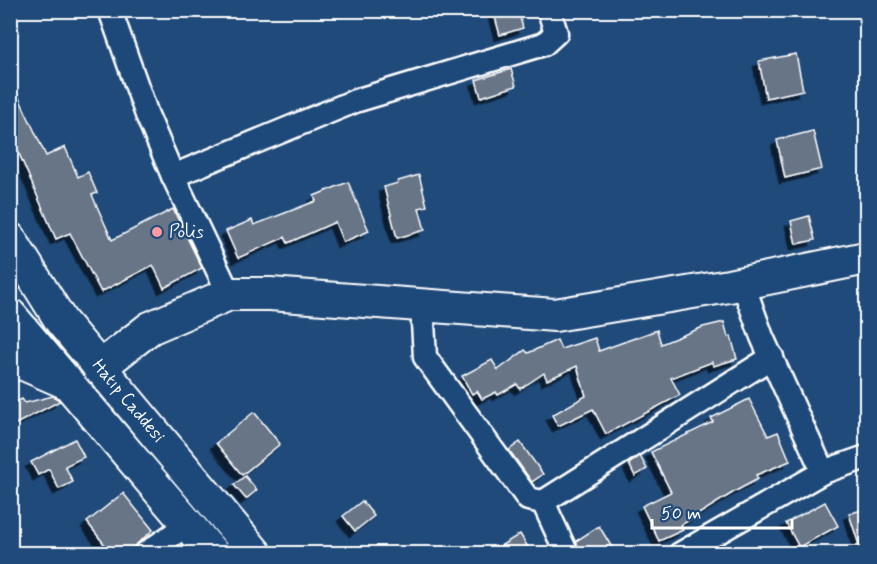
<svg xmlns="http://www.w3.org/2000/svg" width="877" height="564" font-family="Mynerve,sans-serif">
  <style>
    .building { fill: #687587; stroke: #fff; stroke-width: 1.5; filter: url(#shadow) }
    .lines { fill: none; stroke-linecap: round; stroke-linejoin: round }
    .street-casing { stroke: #fff; stroke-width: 27 }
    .secondary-casing { stroke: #fff; stroke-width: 36 }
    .street { stroke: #1f4a7a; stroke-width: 22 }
    .secondary { stroke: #1f4a7a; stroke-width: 32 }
    .poi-dot { fill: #ff9aa2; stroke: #1f4a7a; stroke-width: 2 }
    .labels { text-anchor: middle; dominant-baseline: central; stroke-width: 5; stroke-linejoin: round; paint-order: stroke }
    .poi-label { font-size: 18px; fill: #fff; stroke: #1f4a7a; text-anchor: start }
    .street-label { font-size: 18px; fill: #fff; stroke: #1f4a7a }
  </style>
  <defs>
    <filter id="shadow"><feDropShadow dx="-5.5" dy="5.5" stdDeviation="0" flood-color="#0009"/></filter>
  </defs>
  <rect width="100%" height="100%" fill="#1f4a7a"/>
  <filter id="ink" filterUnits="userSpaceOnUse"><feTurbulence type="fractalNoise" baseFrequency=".0167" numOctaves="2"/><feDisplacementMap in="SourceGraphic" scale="12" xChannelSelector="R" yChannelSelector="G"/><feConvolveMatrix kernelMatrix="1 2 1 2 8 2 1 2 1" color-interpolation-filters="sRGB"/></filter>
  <g filter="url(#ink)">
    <!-- building -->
    <g class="building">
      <polygon points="493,10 518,10 523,28 500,35"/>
      <polygon points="796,54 803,90 766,98 759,61"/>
      <polygon points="511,69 516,86 481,97 476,80"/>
      <polygon points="10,78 46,156 65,147 78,177 88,172 97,193 92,195 112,240 173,209 202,268 164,288 153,265 101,292 70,233 56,239 14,142 10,144"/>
      <polygon points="813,131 822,169 785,178 777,140"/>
      <polygon points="419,175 427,206 419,208 425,230 397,238 384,187 398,183 398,181"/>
      <polygon points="348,182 369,231 343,242 335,222 288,243 285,237 238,258 226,231 252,220 254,225 316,201 314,196"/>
      <polygon points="809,216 815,240 796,244 791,221"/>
      <polygon points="724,322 728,337 731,336 737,359 713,366 712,362 671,378 680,395 606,434 593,409 558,426 552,415 586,396 577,366 547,380 544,373 520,389 517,384 498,395 496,392 482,399 477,391 472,394 462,376 492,360 498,370 525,350 528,353 557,340 561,349 595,338 599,351 657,330 661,344 703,327"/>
      <polygon points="53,396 60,401 10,427 10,405 22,399 25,403"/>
      <polygon points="749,399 768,436 778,432 790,461 756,475 758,479 734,492 681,525 683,530 659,541 642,506 671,492 651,452 713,422 711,418"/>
      <polygon points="254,412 280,444 242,475 216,443"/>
      <polygon points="75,439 84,457 65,466 73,482 59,489 49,469 38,475 31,462"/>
      <polygon points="520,442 543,474 532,482 509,450"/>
      <polygon points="640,456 647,469 635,476 629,464"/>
      <polygon points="245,476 257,490 246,499 234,485"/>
      <polygon points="123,493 153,530 125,554 112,554 87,522"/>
      <polygon points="362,501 374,516 355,531 343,516"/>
      <polygon points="825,502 838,526 799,547 786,523"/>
      <polygon points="867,508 867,554 862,554 849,514"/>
      <polygon points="599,526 616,554 581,554 576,541"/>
      <polygon points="520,534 532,554 487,554"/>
    </g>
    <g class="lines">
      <defs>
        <g id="street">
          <polyline points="110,10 147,115 173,176 229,294"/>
          <polyline points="173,176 355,101 544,44 556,33 549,10"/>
          <polyline points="743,284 762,337 823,472"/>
          <polyline points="422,305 425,357 528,499 543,502"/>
          <polyline points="145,554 188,524"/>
          <polyline points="567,554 543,502 772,357"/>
          <polyline points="680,554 823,472 866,457"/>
        </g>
        <g id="secondary">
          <path id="s1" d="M10,239L61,321L256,554"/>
          <polyline points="10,315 213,554"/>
          <polyline points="10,363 24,364 63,381"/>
          <polyline points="99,368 150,328 229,294 270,294 555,315 729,286 866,258"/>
        </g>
      </defs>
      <!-- street casing -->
      <use href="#street" class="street-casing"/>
      <!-- secondary casing -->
      <use href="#secondary" class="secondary-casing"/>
      <!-- street -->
      <use href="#street" class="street"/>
      <!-- secondary -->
      <use href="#secondary" class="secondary"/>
    </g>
  </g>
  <!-- markers -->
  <circle class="poi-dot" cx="157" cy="232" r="6"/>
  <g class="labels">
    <!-- poi labels -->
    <g class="poi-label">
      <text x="169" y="232">Polis</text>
    </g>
    <!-- street labels -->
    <g class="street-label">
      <text stroke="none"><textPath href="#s1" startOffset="201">Hatıp Caddesi</textPath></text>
    </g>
  </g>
  <!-- margin -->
  <rect width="877" height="564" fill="none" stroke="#1f4a7a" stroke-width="36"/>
  <rect x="18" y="18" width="841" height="528" fill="none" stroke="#fff" stroke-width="2" filter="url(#ink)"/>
  <!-- scale -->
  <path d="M652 519v9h140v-9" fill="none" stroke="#ffffff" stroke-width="3"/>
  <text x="661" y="519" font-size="18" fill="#ffffff" stroke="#1f4a7a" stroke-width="4.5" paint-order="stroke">50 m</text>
</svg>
